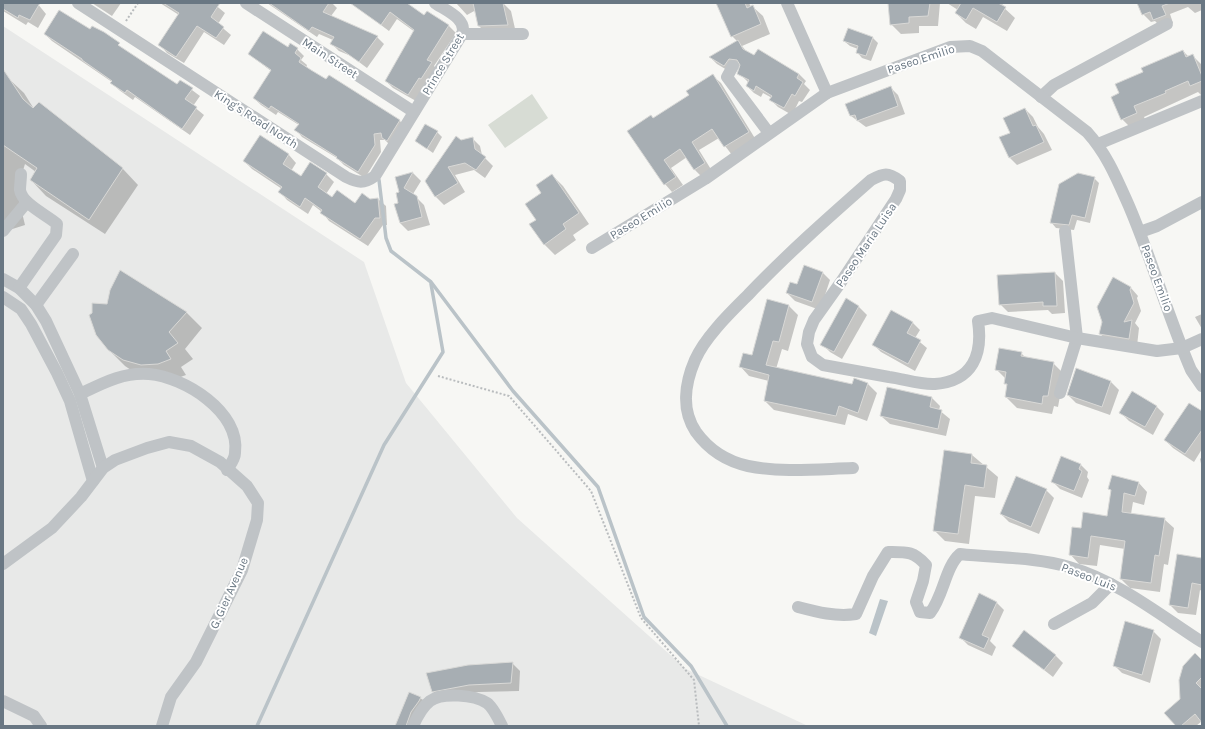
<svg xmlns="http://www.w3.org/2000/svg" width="1205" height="729" font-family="Karla,sans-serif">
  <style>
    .built { fill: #e8e9e8 }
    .green { fill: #d7dcd4 }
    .water { fill: #bac3c8 }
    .shadow { fill: #0003 }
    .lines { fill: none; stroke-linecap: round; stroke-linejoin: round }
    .stream { stroke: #bac3c8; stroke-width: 3.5 }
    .building { fill: #a7aeb3; stroke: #d9d9d7 }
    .path { stroke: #b9bcbe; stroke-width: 2; stroke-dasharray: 2 2; stroke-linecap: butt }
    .minor { stroke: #bfc3c6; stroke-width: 12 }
    .labels { text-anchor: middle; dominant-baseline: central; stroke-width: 4; stroke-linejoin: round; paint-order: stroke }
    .street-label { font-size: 12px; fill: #697783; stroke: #fff }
  </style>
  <rect width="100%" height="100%" fill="#f7f7f4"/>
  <!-- built -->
  <polygon class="built" points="3,26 364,262 406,383 517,518 686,669 808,726 3,726"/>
  <!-- green -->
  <polygon class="green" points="532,94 548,118 505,148 488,125"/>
  <!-- water -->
  <polygon class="water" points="880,599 888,601 876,636 869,633"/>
  <!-- shadow -->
  <g class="shadow">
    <polygon points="3,3 37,3 46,14 38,28 28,22 26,25 3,11"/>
    <polygon points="92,3 121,3 112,16"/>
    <polygon points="160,3 213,3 225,13 218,24 231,35 224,45 204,32 184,63 167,53 160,45 179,15"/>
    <polygon points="267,3 332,3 337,8 331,16 377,37 384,44 367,68 351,56 339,51 332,44 333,40 319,34 317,37"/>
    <polygon points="361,3 405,3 425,17 427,12 449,26 456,33 434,66 438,70 416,101 393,88 386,81 415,32 397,19 389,31 358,8"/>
    <polygon points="456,3 503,3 511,11 516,33 487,34 479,26 476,10 467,15"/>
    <polygon points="717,3 749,3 751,7 753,7 763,16 770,34 742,46 747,52 799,74 806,81 804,84 810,90 802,102 799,101 792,115 778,107 771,100 772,98 763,93 761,97 754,93 747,86 749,83 739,73 741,66 737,66 732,73 717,64 710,57 737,41 732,36"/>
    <polygon points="889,3 940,3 938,26 919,26 919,33 901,34 891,24"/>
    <polygon points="947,3 1003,3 1002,6 1015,18 1007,31 983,17 976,29 966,23 956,13 958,10"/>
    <polygon points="1138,3 1202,3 1202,10 1195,13 1188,7 1170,14 1173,23 1162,28 1155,21 1151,22 1143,14"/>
    <polygon points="91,31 103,33 126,52 177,85 180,81 200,96 193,106 204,115 190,135 135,97 133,100 119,90 112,82 52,41 45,34"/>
    <polygon points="873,38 878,43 871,61 862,58 857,52 858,49 850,46 844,41"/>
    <polygon points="288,49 297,49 304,56 301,60 307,65 306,68 327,80 329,76 400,121 406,128 390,145 385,140 380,140 381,152 365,178 344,165 337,158 302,137 296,130 299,125 278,112 276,115 261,105 254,98 271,71 249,54"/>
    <polygon points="1183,51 1189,57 1193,56 1202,65 1202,96 1198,92 1144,117 1147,123 1133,130 1122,119 1121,94 1144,73"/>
    <polygon points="713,76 721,83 756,140 732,155 719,138 699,150 712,171 702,177 695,170 687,157 671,168 683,185 672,192 665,184 653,119 690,95"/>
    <polygon points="8,78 24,93 34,109 39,104 123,169 138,185 105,234 46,196 31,180 36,172 25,164 18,186 18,196 25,225 3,232 3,81"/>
    <polygon points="891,88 898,95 905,114 866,127 851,116 847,105"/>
    <polygon points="1025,109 1033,117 1038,127 1044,134 1052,150 1017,165 1009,157 1011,133"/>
    <polygon points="437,132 442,137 433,153 416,141"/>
    <polygon points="260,137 289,155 296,163 291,171 301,178 326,174 334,182 326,194 332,198 355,205 378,199 386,206 387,225 383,225 368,246 329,221 322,212 313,205 308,214 287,200 280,192 282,189 252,169 244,161"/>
    <polygon points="472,138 480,146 482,155 493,166 485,178 474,170 455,175 465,192 444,205 436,197 426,181 461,141"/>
    <polygon points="413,173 421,181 413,194 424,205 430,225 408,231 400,223 400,193 396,177"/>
    <polygon points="552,175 563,186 589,224 573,235 576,240 555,255 544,244 537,220 542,193"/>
    <polygon points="1094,178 1099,183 1090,223 1077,220 1074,230 1056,228 1051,222"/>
    <polygon points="121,271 187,313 202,328 185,349 193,359 181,367 186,375 175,379 140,376 125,366 109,350 108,305"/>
    <polygon points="822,272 830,280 820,310 795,301 787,293"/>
    <polygon points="1055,273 1063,281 1065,313 1052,314 1048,310 1008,312 1000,304"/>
    <polygon points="1131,288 1138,296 1137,298 1141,311 1135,323 1139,328 1137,346 1108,341 1100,334"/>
    <polygon points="768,300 789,306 798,315 788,351 782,349 776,369 853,385 855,380 868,384 877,393 867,421 848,414 845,425 774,410 765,401 769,381 749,376 740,366 753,356"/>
    <polygon points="846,300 859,307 867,315 842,359 830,352 822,344"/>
    <polygon points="892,312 913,323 920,330 915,338 927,348 915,371 881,352 874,345"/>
    <polygon points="1202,314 1202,329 1195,317"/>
    <polygon points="1021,353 1026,358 1053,363 1064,374 1058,407 1054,406 1052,414 1017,408 1006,397 1008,386 1005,383 1006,379 996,369"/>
    <polygon points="1076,369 1111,382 1119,390 1110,415 1076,403 1068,395"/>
    <polygon points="932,398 940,406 939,410 950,419 946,436 890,424 881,416"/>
    <polygon points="1156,406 1164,414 1153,435 1129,421 1121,413"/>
    <polygon points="1202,413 1202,449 1194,462 1173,448 1165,440"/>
    <polygon points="945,452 972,455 998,477 995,498 975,496 969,544 945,541 934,530"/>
    <polygon points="1202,457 1202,468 1200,459"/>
    <polygon points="1080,464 1088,472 1087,477 1089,480 1082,498 1060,489 1052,481"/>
    <polygon points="1138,482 1147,492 1144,505 1133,502 1131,514 1164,519 1174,528 1168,565 1164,564 1160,592 1130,588 1121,579 1125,549 1100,545 1097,566 1079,564 1070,554 1082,529 1108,517 1112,491 1109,489"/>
    <polygon points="1046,490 1054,498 1039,534 1009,522 1001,514"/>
    <polygon points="1202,559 1202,591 1200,590 1196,615 1178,613 1170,605"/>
    <polygon points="996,602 1004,610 990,641 996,647 992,656 968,645 960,637"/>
    <polygon points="1153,631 1161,639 1150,683 1122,673 1114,665"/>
    <polygon points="1013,646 1055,655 1063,663 1053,677"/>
    <polygon points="1202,661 1202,721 1196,726 1177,726 1181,700"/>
    <polygon points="512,663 520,671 519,691 478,692 441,699 432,691"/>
    <polygon points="420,698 423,700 408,726 396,726"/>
  </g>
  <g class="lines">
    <!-- stream -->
    <g class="stream">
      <polyline points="379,180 386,238 391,251 431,282 513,391 598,487 644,617 691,666 727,726"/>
      <polyline points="257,726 384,445 443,352 431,284"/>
    </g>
  </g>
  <!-- building -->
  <g class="building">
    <polygon points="3,3 40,3 30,20 19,15 18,18 3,9"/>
    <polygon points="163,3 220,3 211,17 224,27 216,38 197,26 176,57 158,45 179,13"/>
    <polygon points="269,3 329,3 323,12 378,36 359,62 342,50 330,44 334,37 312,27 309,31"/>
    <polygon points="350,3 407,3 424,15 427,11 449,25 427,60 432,62 421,79 419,78 408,95 385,81 414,30 390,12 381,25"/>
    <polygon points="473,3 503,3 508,25 478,26"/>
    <polygon points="716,3 745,3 747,8 753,5 761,24 731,37"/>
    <polygon points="888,3 930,3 928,16 909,17 909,23 890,25"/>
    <polygon points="961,3 998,3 1006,7 997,22 973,8 966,20 955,13"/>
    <polygon points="1137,3 1170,3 1162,6 1166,15 1153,20 1150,12 1142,15"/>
    <polygon points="59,10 90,29 92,26 104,32 120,43 118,45 177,84 180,80 193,88 185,99 197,107 182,129 127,90 125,93 110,83 112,81 82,60 82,59 44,34"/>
    <polygon points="848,28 873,37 866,56 856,53 858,46 843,41"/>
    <polygon points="263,31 288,47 290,43 298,48 295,53 301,58 299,62 311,70 326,79 329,75 400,120 387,141 382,138 381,133 374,134 375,145 358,172 336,158 337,157 294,130 299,124 271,106 269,109 253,98 271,70 248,54"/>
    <polygon points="738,40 743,49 754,55 758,49 799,74 797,78 803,82 795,96 792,94 784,108 769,100 772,96 756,86 754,91 746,86 749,80 737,74 740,65 737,60 729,59 724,66 709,57"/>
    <polygon points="1183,50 1186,57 1193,54 1202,76 1202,81 1190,86 1188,81 1165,91 1166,93 1134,106 1137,113 1121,120 1111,97 1119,93 1115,84 1143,72 1141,68"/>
    <polygon points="3,69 23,99 33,108 39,102 123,168 89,220 30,180 37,168 3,145"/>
    <polygon points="713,74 749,132 724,147 712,129 692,142 705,163 694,170 680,149 664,160 676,177 664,185 627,131 651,115 653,118 689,95 686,91"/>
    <polygon points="891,86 898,106 857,121 855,115 850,116 845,104"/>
    <polygon points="1025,108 1033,126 1036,125 1044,142 1009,158 999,137 1010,133 1003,118"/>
    <polygon points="425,124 438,131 427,149 415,141"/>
    <polygon points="260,135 289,154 283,164 301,176 310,162 327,173 318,187 332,197 337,190 355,203 362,193 370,199 378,198 380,218 375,218 360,239 320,213 322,210 305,198 300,207 278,192 282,187 243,161"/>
    <polygon points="456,136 461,140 473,137 475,149 486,157 476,170 465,163 448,167 458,183 435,197 425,181"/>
    <polygon points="413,172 404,188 417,196 422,217 400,223 394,204 398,203 396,193 399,192 395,177"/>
    <polygon points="1078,173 1095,177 1085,218 1072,215 1069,225 1050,223 1059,184"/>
    <polygon points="552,174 579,213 563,224 566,229 544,245 529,224 536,220 525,204 541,193 536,185"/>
    <polygon points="804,265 823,272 812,302 786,293 790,282 797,284"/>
    <polygon points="120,270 187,312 169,332 178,343 166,351 171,359 158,364 141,365 123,360 108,350 96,335 89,315 92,313 92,303 107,304 110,290"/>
    <polygon points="1055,272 1057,306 1043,306 1043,302 999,305 997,275"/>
    <polygon points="1113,277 1131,287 1130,290 1134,303 1124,322 1132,320 1129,339 1099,334 1102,322 1097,307"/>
    <polygon points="846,298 859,306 834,352 820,345"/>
    <polygon points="767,299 789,305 779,342 773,341 766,365 852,384 854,378 868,383 858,413 839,406 836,416 764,401 769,375 739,367 743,353 752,355"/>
    <polygon points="891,310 913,322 907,333 921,340 908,364 872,345"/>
    <polygon points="999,348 1022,352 1021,356 1054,362 1048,396 1043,396 1042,404 1005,397 1007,384 1004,384 1006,372 995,370"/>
    <polygon points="1076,368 1111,381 1102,407 1067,395"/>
    <polygon points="887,387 932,397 930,407 942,410 938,429 880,416"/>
    <polygon points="1132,391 1157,406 1145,427 1119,413"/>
    <polygon points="1189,403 1202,411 1202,430 1185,454 1164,440"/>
    <polygon points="944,450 972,454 971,463 987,465 984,488 965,485 958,534 933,531"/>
    <polygon points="1061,456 1081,464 1079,469 1082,471 1074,491 1051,482"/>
    <polygon points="1112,475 1139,482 1135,496 1124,493 1122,512 1165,518 1159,556 1155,555 1151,583 1120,579 1125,541 1091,536 1088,558 1069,555 1072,527 1081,528 1083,512 1107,516 1111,490 1108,489"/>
    <polygon points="1016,476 1047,489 1031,527 1000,514"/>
    <polygon points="1177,554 1202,558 1202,585 1192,583 1188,608 1169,605"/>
    <polygon points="979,593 997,602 982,635 989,638 984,649 959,638"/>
    <polygon points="1125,621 1154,630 1142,675 1113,666"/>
    <polygon points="1024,630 1056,655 1044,670 1012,646"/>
    <polygon points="1195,653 1202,660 1202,677 1196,683 1202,689 1202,723 1195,714 1181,726 1176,726 1164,713 1180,699 1179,680 1183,666"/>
    <polygon points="513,662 511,683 469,685 432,692 426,673 468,665"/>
    <polygon points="409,692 421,697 419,701 411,712 406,726 395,726"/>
  </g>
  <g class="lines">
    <!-- path -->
    <g class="path">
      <polyline points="126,21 138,3"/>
      <polyline points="438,376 509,396 591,491 641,618 694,680 699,726"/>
    </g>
    <!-- minor -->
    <g class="minor">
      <path d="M78,3L346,177C358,183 364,184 375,176L462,34C468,19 445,10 435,3"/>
      <polyline points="246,3 414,112"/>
      <polyline points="787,3 827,93"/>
      <polyline points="462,34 523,34"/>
      <polyline points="733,66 727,77 769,133"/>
      <polyline points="1041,97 1054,85 1167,24"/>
      <polyline points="1098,144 1202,101"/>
      <polyline points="3,231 27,202"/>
      <polyline points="1140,232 1157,226 1202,202"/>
      <path d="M592,248L705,179L827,93L950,47L970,46L982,51L1087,132C1107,154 1117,179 1129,206C1152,260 1168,316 1191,370L1202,386"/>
      <polyline points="3,279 19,288 36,305 46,321 80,394 103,468"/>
      <path d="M19,288L56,235L57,224C47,215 22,204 20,190C20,185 21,179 21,174"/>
      <polyline points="3,297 21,309 31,324 57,373 70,401 93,481"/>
      <polyline points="36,305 73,254"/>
      <polyline points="1060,393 1077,338 1065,231"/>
      <path d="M80,394C103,383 123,372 149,374C184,377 241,412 235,453C235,459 230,465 227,470"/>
      <path d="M853,468C819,469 782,473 748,466C726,461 709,450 696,432C681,410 685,383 695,360C705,337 730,313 748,295C787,254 829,217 871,180C884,173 888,172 900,181V190L896,199L841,282L814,320L809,332L807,344L812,357L823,365C845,369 867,373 889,377C904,379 921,385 935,384C973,381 983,354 978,321L992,318L1077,338L1157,351L1182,348L1202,339"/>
      <polyline points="3,564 52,528 81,497 103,468 115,460 147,448 169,442 191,446 220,462 247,486 258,503 257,520 242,570 196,662 171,697 162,726"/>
      <path d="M798,607C817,612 836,617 856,614L873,576L888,552C907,552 913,551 926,565L923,581L916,602L920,612L930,613C944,595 945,567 960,554C995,558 1036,557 1069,567C1118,581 1160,615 1202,642"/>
      <polyline points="1054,624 1092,603 1111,584"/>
      <polyline points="3,701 34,716 41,726"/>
      <path d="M413,726C417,717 422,707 430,701C442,692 475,695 487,703C493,707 499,720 502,726"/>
    </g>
  </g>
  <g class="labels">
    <!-- street labels -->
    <g class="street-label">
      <text transform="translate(330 58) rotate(33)">Main Street</text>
      <text transform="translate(921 59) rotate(-18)">Paseo Emilio</text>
      <text transform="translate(443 64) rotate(-59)">Prince Street</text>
      <text transform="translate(256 119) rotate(33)">King's Road North</text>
      <text transform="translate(641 218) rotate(-31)">Paseo Emilio</text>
      <text transform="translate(866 245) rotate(-56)">Paseo Maria Luisa</text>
      <text transform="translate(1157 278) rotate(70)">Paseo Emilio</text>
      <text transform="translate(1089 577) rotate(21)">Paseo Luis</text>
      <text transform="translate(229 593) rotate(-66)">G. Gier Avenue</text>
    </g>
  </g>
  <!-- border -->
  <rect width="1205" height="729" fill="none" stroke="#697783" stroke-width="8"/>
</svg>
